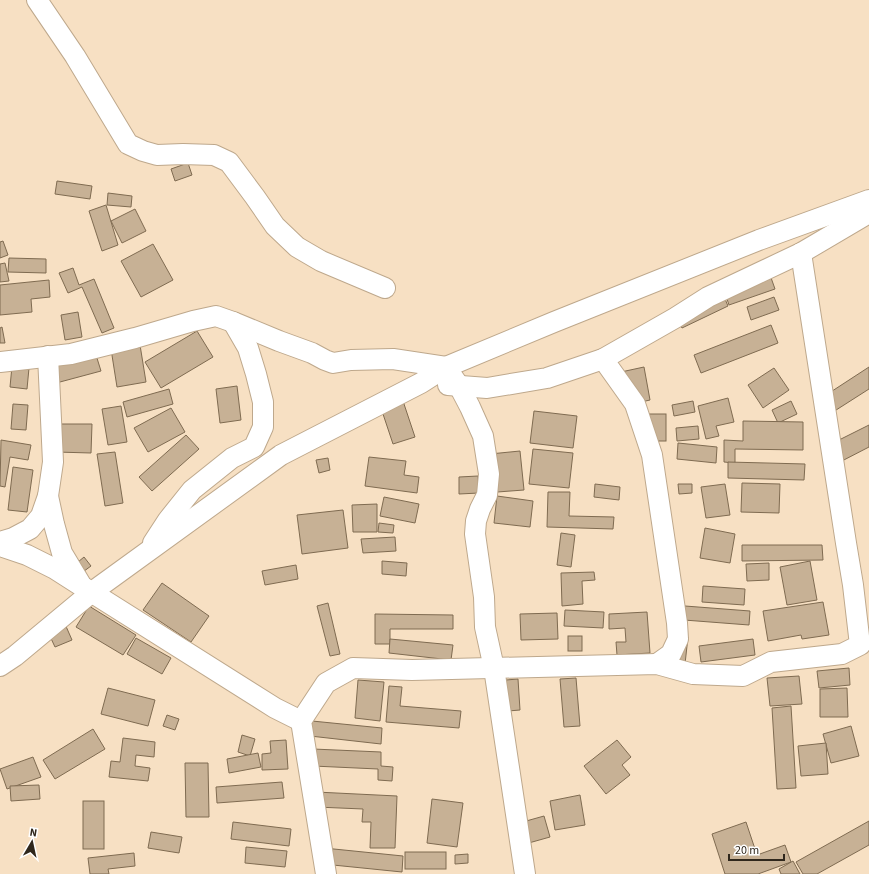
<svg xmlns="http://www.w3.org/2000/svg" width="869" height="874" font-family="'Source Sans 3',sans-serif">
  <style>
    .building { fill: #c7b195; stroke: #7f6b51 }
    .lines { fill: none; stroke-linecap: round; stroke-linejoin: round }
    .minor-casing { stroke: #bea88c; stroke-width: 22 }
    .minor { stroke: #fff; stroke-width: 20 }
  </style>
  <rect width="100%" height="100%" fill="#f7e0c3"/>
  <!-- building -->
  <g class="building">
    <polygon points="188,163 192,175 175,181 171,169"/>
    <polygon points="57,181 92,186 90,199 55,194"/>
    <polygon points="108,193 132,196 131,207 107,205"/>
    <polygon points="106,205 118,245 102,251 89,211"/>
    <polygon points="135,209 146,231 122,243 111,221"/>
    <polygon points="3,241 8,255 0,258 0,242"/>
    <polygon points="153,244 173,280 141,297 121,261"/>
    <polygon points="9,258 46,259 46,273 8,272"/>
    <polygon points="5,263 9,281 0,282 0,264"/>
    <polygon points="73,268 79,285 94,279 114,328 102,333 82,287 68,293 59,273"/>
    <polygon points="769,272 775,289 729,305 723,287"/>
    <polygon points="49,280 50,297 31,299 32,312 0,315 0,285"/>
    <polygon points="722,292 728,306 682,328 675,315"/>
    <polygon points="774,297 779,310 751,320 747,307"/>
    <polygon points="78,312 82,337 65,340 61,315"/>
    <polygon points="771,325 778,343 701,373 694,355"/>
    <polygon points="2,327 5,343 0,343 0,328"/>
    <polygon points="197,331 213,357 161,388 145,362"/>
    <polygon points="140,345 146,382 117,387 111,349"/>
    <polygon points="96,355 101,371 45,386 57,365"/>
    <polygon points="12,366 29,368 27,389 10,387"/>
    <polygon points="644,367 650,400 628,405 621,372"/>
    <polygon points="869,367 869,389 833,412 823,397"/>
    <polygon points="774,368 789,390 763,408 748,385"/>
    <polygon points="237,386 241,420 220,423 216,389"/>
    <polygon points="169,389 173,404 127,417 123,402"/>
    <polygon points="728,398 734,422 716,426 719,436 706,439 698,406"/>
    <polygon points="403,401 415,437 393,444 381,408"/>
    <polygon points="693,401 695,412 674,416 672,405"/>
    <polygon points="791,401 797,414 778,423 772,410"/>
    <polygon points="13,404 28,405 26,430 11,429"/>
    <polygon points="121,406 127,442 108,445 102,409"/>
    <polygon points="171,408 185,432 148,452 134,428"/>
    <polygon points="534,411 577,416 573,448 530,443"/>
    <rect x="642" y="414" width="24" height="27"/>
    <polygon points="743,421 803,422 803,450 735,449 735,463 724,462 724,440 743,441"/>
    <polygon points="57,424 92,424 91,453 56,452"/>
    <polygon points="869,425 869,447 838,463 829,445"/>
    <polygon points="698,426 699,439 677,441 676,428"/>
    <polygon points="186,435 199,449 152,491 139,477"/>
    <polygon points="1,440 31,445 28,460 10,457 5,487 0,486"/>
    <polygon points="678,443 717,447 716,463 677,459"/>
    <polygon points="533,449 573,453 569,488 529,484"/>
    <polygon points="520,451 524,490 484,493 480,455"/>
    <polygon points="115,452 123,503 105,506 97,454"/>
    <polygon points="369,457 406,461 404,475 419,477 417,493 365,486"/>
    <polygon points="328,458 330,470 319,473 316,460"/>
    <polygon points="728,462 805,464 804,480 728,478"/>
    <polygon points="13,467 33,470 27,512 8,510"/>
    <polygon points="478,476 479,493 459,494 459,477"/>
    <polygon points="742,483 780,484 779,513 741,512"/>
    <polygon points="595,484 620,487 619,500 594,497"/>
    <polygon points="678,484 692,484 692,493 679,494"/>
    <polygon points="725,484 730,515 706,518 701,487"/>
    <polygon points="548,492 570,492 569,516 614,517 613,529 547,527"/>
    <polygon points="497,496 533,501 530,527 494,523"/>
    <polygon points="384,497 419,504 415,523 380,516"/>
    <polygon points="377,504 377,532 353,532 352,505"/>
    <polygon points="343,510 348,548 302,554 297,515"/>
    <polygon points="379,523 394,525 393,533 378,532"/>
    <polygon points="705,528 735,534 730,563 700,558"/>
    <polygon points="561,533 575,535 571,567 557,565"/>
    <polygon points="395,537 396,551 363,553 361,539"/>
    <polygon points="742,545 822,545 823,560 742,561"/>
    <polygon points="84,557 91,566 72,580 66,572"/>
    <polygon points="382,561 407,563 406,576 382,574"/>
    <polygon points="810,561 817,600 787,605 780,567"/>
    <polygon points="769,563 769,580 747,581 746,564"/>
    <polygon points="296,565 298,579 265,585 262,571"/>
    <polygon points="594,572 595,580 582,581 583,604 562,606 561,573"/>
    <polygon points="162,583 209,616 191,642 143,610"/>
    <polygon points="703,586 745,589 744,605 702,602"/>
    <polygon points="823,602 829,635 802,639 801,635 768,641 763,611"/>
    <polygon points="328,603 340,654 330,656 317,606"/>
    <polygon points="672,605 750,611 749,625 671,619"/>
    <polygon points="89,606 136,635 123,655 76,627"/>
    <polygon points="565,610 604,612 603,628 564,626"/>
    <polygon points="647,612 650,653 617,655 616,642 626,642 625,628 609,629 609,614"/>
    <polygon points="557,613 558,639 521,640 520,614"/>
    <polygon points="375,614 453,615 453,629 390,629 390,644 375,644"/>
    <polygon points="65,624 72,640 55,647 48,632"/>
    <rect x="568" y="636" width="14" height="15"/>
    <polygon points="688,637 685,664 673,663"/>
    <polygon points="136,638 171,658 162,674 127,654"/>
    <polygon points="390,639 453,645 451,660 389,653"/>
    <polygon points="753,639 755,655 701,662 699,646"/>
    <polygon points="849,668 850,685 819,688 817,671"/>
    <polygon points="799,676 802,704 770,706 767,678"/>
    <polygon points="576,678 580,726 564,727 560,679"/>
    <polygon points="518,679 520,710 496,712 494,681"/>
    <polygon points="358,680 384,682 380,721 355,718"/>
    <polygon points="389,686 402,687 400,706 461,711 459,728 386,722"/>
    <polygon points="108,688 155,700 148,726 101,714"/>
    <polygon points="847,688 848,717 820,717 820,689"/>
    <polygon points="791,706 796,788 777,789 772,708"/>
    <polygon points="167,715 179,719 175,730 163,726"/>
    <polygon points="312,721 382,728 381,744 310,736"/>
    <polygon points="851,726 859,756 831,763 823,734"/>
    <polygon points="93,729 105,749 55,779 43,760"/>
    <polygon points="242,735 255,739 250,756 238,752"/>
    <polygon points="123,738 155,742 154,757 136,755 135,766 150,768 148,781 109,777 111,761 120,762"/>
    <polygon points="286,740 288,769 262,770 262,754 271,753 270,741"/>
    <polygon points="617,740 631,757 622,765 630,775 606,794 584,766"/>
    <polygon points="826,743 828,774 801,776 798,746"/>
    <polygon points="313,749 381,752 381,766 393,767 392,781 378,780 378,769 313,766"/>
    <polygon points="258,753 261,767 229,773 227,759"/>
    <polygon points="33,757 41,777 7,789 0,769"/>
    <polygon points="185,763 208,763 209,817 186,817"/>
    <polygon points="282,782 284,798 217,803 216,787"/>
    <polygon points="39,785 40,799 11,801 10,786"/>
    <polygon points="316,792 397,796 395,848 370,848 371,822 362,822 363,809 316,807"/>
    <polygon points="580,795 585,825 555,830 550,801"/>
    <polygon points="432,799 463,803 457,847 427,843"/>
    <rect x="83" y="801" width="21" height="48"/>
    <polygon points="544,816 550,837 518,846 512,825"/>
    <polygon points="869,821 869,845 817,874 803,874 796,862"/>
    <polygon points="233,822 291,829 289,846 231,839"/>
    <polygon points="746,822 757,855 785,845 791,862 758,874 725,874 712,834"/>
    <polygon points="151,832 182,837 179,853 148,848"/>
    <polygon points="246,847 287,851 285,867 245,863"/>
    <polygon points="324,848 403,856 402,872 323,864"/>
    <rect x="405" y="852" width="41" height="17"/>
    <polygon points="134,853 135,866 108,869 109,874 90,874 88,858"/>
    <polygon points="468,854 468,863 455,864 455,855"/>
    <polygon points="793,861 800,874 781,874 779,869"/>
  </g>
  <g class="lines">
    <defs>
      <g id="minor">
        <polyline points="37,0 75,56 128,144 143,151 157,155 183,154 214,155 229,162 255,197 275,226 297,247 321,261 385,288"/>
        <polyline points="603,359 635,404 652,455 677,623 678,639 671,654 657,664"/>
        <polyline points="0,362 71,354 135,338 193,321 216,316 233,322 279,341 312,353 325,360 333,363 351,360 393,359 446,367 459,386 470,407 483,436 489,474 487,495 480,509 476,521 475,534 484,597 485,627 494,668 525,874"/>
        <polyline points="448,385 487,388 547,378 603,359 675,318 708,297 801,253 869,213"/>
        <polyline points="48,496 54,524 62,553 80,583"/>
        <polyline points="0,542 13,538 30,529 41,516 48,496 53,462 48,356"/>
        <polyline points="153,543 168,520 192,490 232,458 254,447 263,427 263,402 256,374 248,348 233,322"/>
        <polyline points="0,546 27,555 55,569 80,585 275,708 301,721"/>
        <polyline points="0,666 15,656 92,592 281,455 421,383 446,367 554,322 759,240 869,200"/>
        <polyline points="326,874 301,721 326,683 353,668 412,670 657,664 693,674 743,676 771,662 842,654 860,645 853,585 846,543 801,253"/>
      </g>
    </defs>
    <!-- minor casing -->
    <use href="#minor" class="minor-casing"/>
    <!-- minor -->
    <use href="#minor" class="minor"/>
  </g>
  <!-- north arrow -->
  <g transform="translate(32 842) rotate(9)" stroke="#ffffff" stroke-width="3" paint-order="stroke">
  <path d="M0-3L7 15L0 10L-7 15Z" fill="#2f271c"/>
  <text y="-6" font-size="11" font-weight="bold" text-anchor="middle" fill="#2f271c">N</text>
  </g>
  <!-- scale -->
  <path d="M729 854v6h55v-6" fill="none" stroke="#2f271c" stroke-width="2"/>
  <text x="735" y="854" font-size="12" fill="#2f271c" stroke="#ffffff" stroke-width="3" paint-order="stroke">20 m</text>
</svg>
